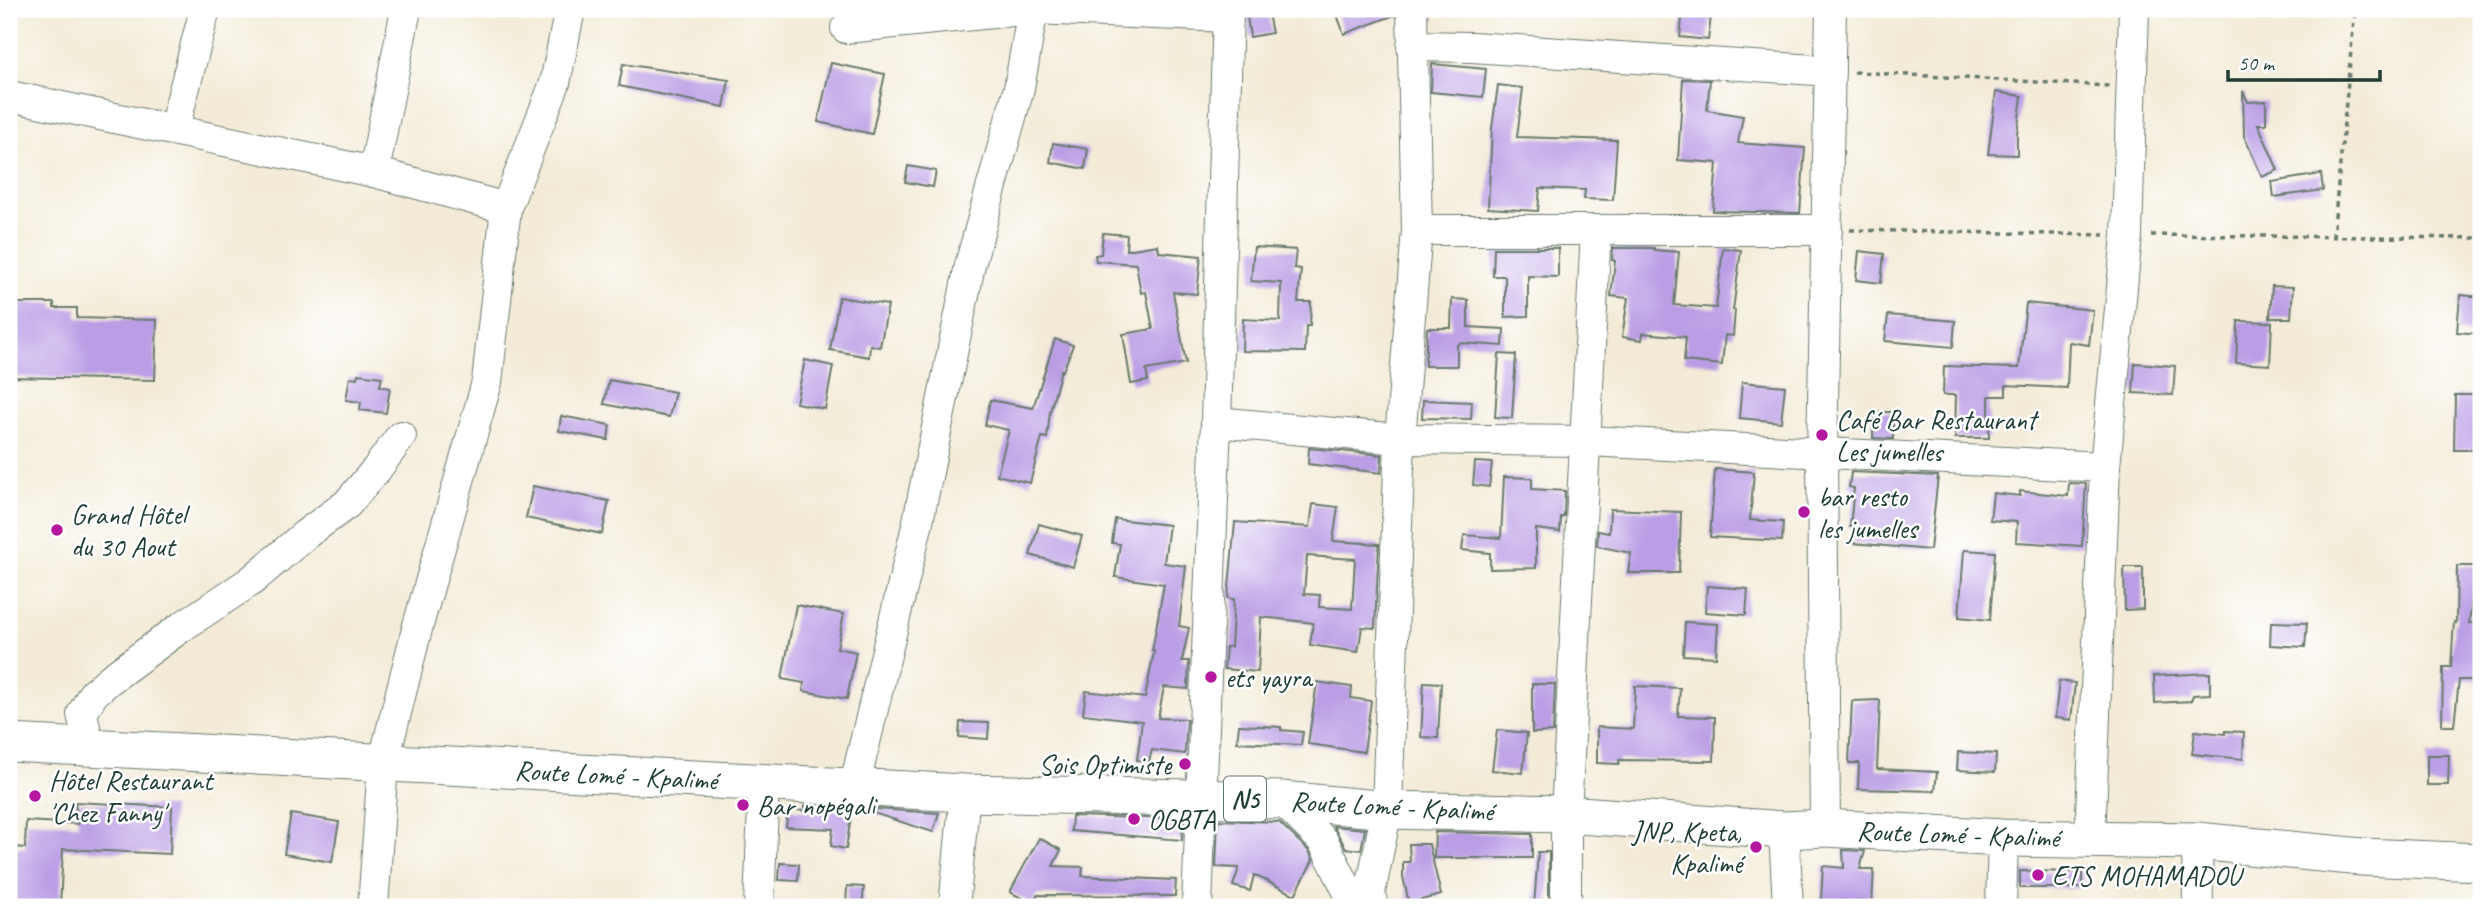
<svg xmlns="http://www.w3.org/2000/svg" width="2490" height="916" font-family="Caveat,sans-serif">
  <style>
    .building { fill: #ba9de5; fill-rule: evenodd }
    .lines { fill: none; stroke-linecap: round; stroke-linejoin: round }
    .minor-casing { stroke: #697a6d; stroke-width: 32 }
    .major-casing { stroke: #697a6d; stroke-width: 39 }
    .path { stroke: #697a6d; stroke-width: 3.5; stroke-dasharray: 5 5; stroke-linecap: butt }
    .minor { stroke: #fff; stroke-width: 30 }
    .major { stroke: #fff; stroke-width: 37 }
    .poi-dot { fill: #b5179e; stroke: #fff; stroke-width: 2.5 }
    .labels { text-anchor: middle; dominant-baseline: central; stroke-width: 5; stroke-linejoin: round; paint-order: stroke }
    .shield { fill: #fff; stroke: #627771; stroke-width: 2 }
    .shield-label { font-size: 26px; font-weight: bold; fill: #1f3d34 }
    .poi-label { font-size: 28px; fill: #1f3d34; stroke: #fff; text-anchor: start }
    .street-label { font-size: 28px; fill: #1f3d34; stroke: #fff }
  </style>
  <rect width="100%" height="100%" fill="#fff"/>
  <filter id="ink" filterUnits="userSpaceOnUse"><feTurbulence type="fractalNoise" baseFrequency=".0143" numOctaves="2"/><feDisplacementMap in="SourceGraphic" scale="14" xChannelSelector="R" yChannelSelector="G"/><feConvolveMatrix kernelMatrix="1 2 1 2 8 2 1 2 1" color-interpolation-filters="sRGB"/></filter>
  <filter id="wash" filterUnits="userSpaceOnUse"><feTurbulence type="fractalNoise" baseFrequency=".00686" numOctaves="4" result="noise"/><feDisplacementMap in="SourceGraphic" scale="28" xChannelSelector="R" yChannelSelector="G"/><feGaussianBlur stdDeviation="1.57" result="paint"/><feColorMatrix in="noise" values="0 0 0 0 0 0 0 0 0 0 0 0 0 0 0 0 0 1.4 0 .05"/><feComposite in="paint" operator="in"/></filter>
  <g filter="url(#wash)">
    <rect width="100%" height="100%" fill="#f3ebd7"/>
    <g id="blocks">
      <!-- building -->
      <g class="building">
        <polygon points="1246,9 1267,9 1272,33 1250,37"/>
        <polygon points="1335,9 1395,9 1395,15 1344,34"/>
        <polygon points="1683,9 1712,9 1708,40 1680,37"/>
        <polygon points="831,63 885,74 872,134 818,122"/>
        <polygon points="623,64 729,80 724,107 619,86"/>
        <polygon points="1432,64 1486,69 1483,97 1431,92"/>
        <polygon points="1683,79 1710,80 1707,110 1743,116 1738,143 1805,148 1800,213 1713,211 1717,163 1678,160"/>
        <polygon points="1498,85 1523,88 1517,137 1617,140 1613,200 1584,199 1585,190 1540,188 1538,211 1488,208 1492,128"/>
        <polygon points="2243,91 2248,102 2266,101 2266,124 2258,124 2278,170 2262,177 2244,136"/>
        <polygon points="1996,92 2022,96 2017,133 2017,155 1988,154"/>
        <polygon points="1053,143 1088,149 1085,169 1050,162"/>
        <polygon points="908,166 936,171 933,187 905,182"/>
        <polygon points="2321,174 2323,190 2274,197 2272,182"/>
        <polygon points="1103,233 1127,235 1126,250 1158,245 1159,252 1201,256 1197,294 1173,292 1186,363 1146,370 1148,381 1131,384 1123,334 1153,329 1146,292 1141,293 1136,264 1096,261 1095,255 1101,254"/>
        <polygon points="1254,247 1296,250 1294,268 1301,269 1298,302 1311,302 1310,326 1306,326 1305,352 1242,351 1243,319 1280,321 1281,283 1251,281"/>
        <polygon points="1494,248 1558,248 1558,277 1528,276 1528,316 1505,317 1505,276 1493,276"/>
        <polygon points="1613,248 1654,248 1654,250 1679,252 1674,305 1716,308 1723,248 1741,250 1733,310 1735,310 1733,336 1725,335 1722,365 1684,361 1686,337 1643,333 1642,340 1622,337 1628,298 1611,296 1615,261 1612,260"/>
        <polygon points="1859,251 1884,254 1881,283 1856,280"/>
        <polygon points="2272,286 2293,287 2291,318 2270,318"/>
        <polygon points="2460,295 2481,297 2481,334 2457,332"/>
        <polygon points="839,297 888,305 880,347 870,345 869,357 830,350"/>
        <polygon points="1452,299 1468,300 1468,327 1504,329 1503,346 1460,343 1457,345 1457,366 1425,366 1427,328 1451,328"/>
        <polygon points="9,303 54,303 54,308 77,308 77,318 157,320 155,380 9,377"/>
        <polygon points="2026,303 2093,310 2089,345 2069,342 2067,388 2006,385 2006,396 1989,396 1989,438 1955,438 1956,395 1943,395 1944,366 2019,368"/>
        <polygon points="1888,315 1955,321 1953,347 1885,341"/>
        <polygon points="2238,321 2272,322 2270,365 2236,363"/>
        <polygon points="1055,339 1073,345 1063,371 1061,370 1050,412 1047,438 1042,437 1030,483 997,475 1009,430 985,425 990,400 1033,408"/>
        <polygon points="1499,354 1516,355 1512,418 1495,417"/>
        <polygon points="805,360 833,366 825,409 796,403"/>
        <polygon points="2135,363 2175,366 2173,395 2133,393"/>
        <polygon points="358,374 382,377 380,386 390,388 386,413 360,410 361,402 346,400 350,377 357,378"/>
        <polygon points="609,380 675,392 669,417 604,404"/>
        <polygon points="1742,382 1785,386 1781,422 1739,418"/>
        <polygon points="2455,395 2481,395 2481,450 2454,450"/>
        <polygon points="1423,400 1472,402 1471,419 1422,418"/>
        <polygon points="1874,412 1893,412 1893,439 1873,438"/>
        <polygon points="561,416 610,425 608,440 559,431"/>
        <polygon points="1309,448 1382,455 1381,473 1308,464"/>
        <polygon points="1475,462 1492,463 1489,487 1473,485"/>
        <polygon points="1715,469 1754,472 1750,520 1783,522 1782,541 1710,537"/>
        <polygon points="1851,472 1938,476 1930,550 1853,543 1855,527 1850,527 1854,488 1849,487"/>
        <polygon points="1504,477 1532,478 1532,489 1565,491 1564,517 1561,517 1560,532 1536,529 1536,568 1490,569 1490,553 1462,550 1464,535 1501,538"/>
        <polygon points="2069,483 2086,484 2082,546 2016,542 2017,522 1990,520 1993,493 2020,496 2020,491 2068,496"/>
        <polygon points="533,486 609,501 602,534 526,518"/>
        <path d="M1313,504L1338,507L1333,541L1379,544L1375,628L1362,627L1358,652L1310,645L1313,623L1261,617L1258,672L1224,669L1226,647H1231L1234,599L1228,598L1235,522L1310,527ZM1307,556L1355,559L1352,609L1319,607L1320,595L1304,594Z"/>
        <polygon points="1610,509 1681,512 1679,573 1628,573 1631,553 1597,546 1598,531 1609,533"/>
        <polygon points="1115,519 1169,525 1164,563 1186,566 1179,626 1189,628 1182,661 1189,661 1188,689 1164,687 1158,718 1187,719 1185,754 1152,750 1149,762 1137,760 1142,721 1083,714 1086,691 1145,698 1154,651 1152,651 1164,584 1115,577 1120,544 1112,543"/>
        <polygon points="1039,524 1082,536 1073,567 1030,555"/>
        <polygon points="1964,550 1995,552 1990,620 1959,617"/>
        <polygon points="2457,566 2481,566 2481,592 2473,592 2469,623 2481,624 2481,650 2478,650 2478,680 2459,680 2454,726 2442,726 2443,667 2451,667 2454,622 2456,623"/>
        <polygon points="2124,567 2143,567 2143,609 2125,610"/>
        <polygon points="1707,586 1748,589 1746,615 1705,612"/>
        <polygon points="796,605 844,614 837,648 856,652 847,699 803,691 804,683 782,679"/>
        <polygon points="1685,622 1718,624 1716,657 1683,655"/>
        <polygon points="2271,622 2307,623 2305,647 2270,645"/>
        <polygon points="2210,673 2210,694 2193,695 2191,701 2155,703 2154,676"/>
        <polygon points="2059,681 2075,683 2071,720 2055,718"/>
        <polygon points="1317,682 1352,687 1351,698 1371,701 1364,752 1308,744"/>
        <polygon points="1424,682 1441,683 1438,738 1421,737"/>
        <polygon points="1532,684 1555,684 1553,732 1532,733"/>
        <polygon points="1635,686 1680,688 1678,716 1715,717 1714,761 1619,760 1619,764 1597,763 1597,727 1633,729"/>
        <polygon points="1880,700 1877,769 1937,772 1935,791 1858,789 1859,763 1849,763 1852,701"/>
        <polygon points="960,722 989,723 988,739 959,737"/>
        <polygon points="1239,725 1281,727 1281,730 1303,732 1301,745 1237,742"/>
        <polygon points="1497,730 1527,733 1523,773 1492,770"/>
        <polygon points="2195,731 2225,734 2225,731 2244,732 2243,759 2192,754"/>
        <polygon points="1958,752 1996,754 1995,772 1957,770"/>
        <polygon points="2427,755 2449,755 2448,785 2427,785"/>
        <polygon points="75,802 172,807 170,854 63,849 60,907 13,907 17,847 25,848 26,821 78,824"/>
        <polygon points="805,806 852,810 846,849 831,846 833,829 786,827 788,809 805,811"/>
        <polygon points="875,809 939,813 933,832 873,813"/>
        <polygon points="291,814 339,822 332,862 284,854"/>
        <polygon points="1072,816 1183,819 1182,840 1071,831"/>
        <polygon points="1218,820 1279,822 1309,851 1313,860 1295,895 1254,875 1250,891 1233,886 1239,868 1216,867"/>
        <polygon points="1333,826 1365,829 1361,850 1346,848"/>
        <polygon points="1435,832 1532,834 1532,858 1434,858"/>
        <polygon points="1039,838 1061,850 1053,866 1083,867 1082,876 1176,880 1175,896 1037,895 1033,904 1010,892"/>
        <polygon points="1409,844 1429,844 1441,895 1409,903 1403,877 1403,862 1410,862"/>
        <polygon points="1843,850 1865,851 1860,869 1874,869 1872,902 1850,901 1848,907 1844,907 1844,901 1821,900 1823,866 1844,868"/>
        <polygon points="1538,852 1549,852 1549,907 1534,907"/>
        <polygon points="780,863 799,864 798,881 779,880"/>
        <polygon points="2020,871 2082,872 2082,888 2020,888"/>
        <polygon points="847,886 864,887 862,907 846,907"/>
      </g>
    </g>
  </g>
  <g filter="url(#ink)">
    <use href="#blocks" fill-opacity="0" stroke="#697a6d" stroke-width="2"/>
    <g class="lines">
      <defs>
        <g id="minor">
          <polyline points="846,28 1033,9 1228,17"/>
          <polyline points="1412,46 1472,47 1830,71"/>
          <polyline points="9,96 374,172 506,208"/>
          <polyline points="174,129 205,9"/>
          <polyline points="374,172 406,9"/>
          <polyline points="1417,230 1827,230"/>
          <polyline points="1216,422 1400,439 1587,441 2105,467"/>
          <polyline points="89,745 82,714 93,694 109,680 180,628 251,581 306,534 347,504 376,470 401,436"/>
          <polyline points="854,788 917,526 970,265 1019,88 1033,9"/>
          <polyline points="1282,800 1323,841 1356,907"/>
          <polyline points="1825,828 1822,451 1831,9"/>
          <polyline points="1784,830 1788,907"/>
          <polyline points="2090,839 2105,467 2127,235 2134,9"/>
          <polyline points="2197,841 2198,907"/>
          <polyline points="373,907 383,764 417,629 487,382 506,208 555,83 570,9"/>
          <polyline points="759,907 764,782"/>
          <polyline points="954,907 965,793"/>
          <polyline points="1197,907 1216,422 1228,9"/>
          <polyline points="1373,907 1370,893 1387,810 1400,439 1417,230 1412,9"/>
          <polyline points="1566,907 1566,814 1596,230"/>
          <polyline points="2001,907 2003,838"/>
        </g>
        <polyline id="major" points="9,743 965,793 1282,800 1387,810 1566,814 1784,830 1825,828 2003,838 2197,841 2362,857 2481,862"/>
      </defs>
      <!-- minor casing -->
      <use href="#minor" class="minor-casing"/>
      <!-- major casing -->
      <use href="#major" class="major-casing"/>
      <!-- path -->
      <g class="path">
        <polyline points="1854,72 2109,86"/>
        <polyline points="1850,230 2104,235"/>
        <polyline points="2151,235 2481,238"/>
        <polyline points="2333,237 2355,9"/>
      </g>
      <!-- minor -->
      <use href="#minor" class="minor"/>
      <!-- major -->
      <use href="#major" class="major"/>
    </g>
  </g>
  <!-- markers -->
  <g class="poi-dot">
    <circle cx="1822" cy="435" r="7"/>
    <circle cx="1804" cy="512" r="7"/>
    <circle cx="57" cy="530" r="7"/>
    <circle cx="1211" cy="677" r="7"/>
    <circle cx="1185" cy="764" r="7"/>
    <circle cx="35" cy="796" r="7"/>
    <circle cx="743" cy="805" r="7"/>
    <circle cx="1134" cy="819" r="7"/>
    <circle cx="1756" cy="847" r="7"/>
    <circle cx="2038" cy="875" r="7"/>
  </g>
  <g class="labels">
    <!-- shield labels -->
    <rect class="shield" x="1224" y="776.5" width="42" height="45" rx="5"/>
    <g class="shield-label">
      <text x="1245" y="799">N5</text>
    </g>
    <!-- poi labels -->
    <g class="poi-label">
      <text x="1836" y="419">Café Bar Restaurant<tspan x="1836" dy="32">Les jumelles</tspan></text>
      <text x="1818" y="496">bar resto<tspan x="1818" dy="32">les jumelles</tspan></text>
      <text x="71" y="514">Grand Hôtel<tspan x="71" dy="32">du 30 Aout</tspan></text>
      <text x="1225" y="677">ets yayra</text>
      <text x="1171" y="764" text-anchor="end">Sois Optimiste</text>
      <text x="49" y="780">Hôtel Restaurant<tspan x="49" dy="32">'Chez Fanny'</tspan></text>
      <text x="757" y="805">Bar nopégali</text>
      <text x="1148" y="819">OGBTA</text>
      <text x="1742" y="831" text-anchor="end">JNP, Kpeta,<tspan x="1742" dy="32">Kpalimé</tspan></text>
      <text x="2052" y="875">ETS MOHAMADOU</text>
    </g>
    <!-- street labels -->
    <g class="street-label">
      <text transform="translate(616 775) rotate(3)">Route Lomé - Kpalimé</text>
      <text transform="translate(1392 806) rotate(3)">Route Lomé - Kpalimé</text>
      <text transform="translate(1958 834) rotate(2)">Route Lomé - Kpalimé</text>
    </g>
  </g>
  <!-- margin -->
  <rect width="2490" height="916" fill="none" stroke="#fff" stroke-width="35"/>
  <!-- scale -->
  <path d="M2228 70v10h152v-10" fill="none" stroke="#1f3d34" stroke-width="3.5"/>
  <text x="2238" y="70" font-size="21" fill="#1f3d34" stroke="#ffffff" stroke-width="5" paint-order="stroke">50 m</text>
</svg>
